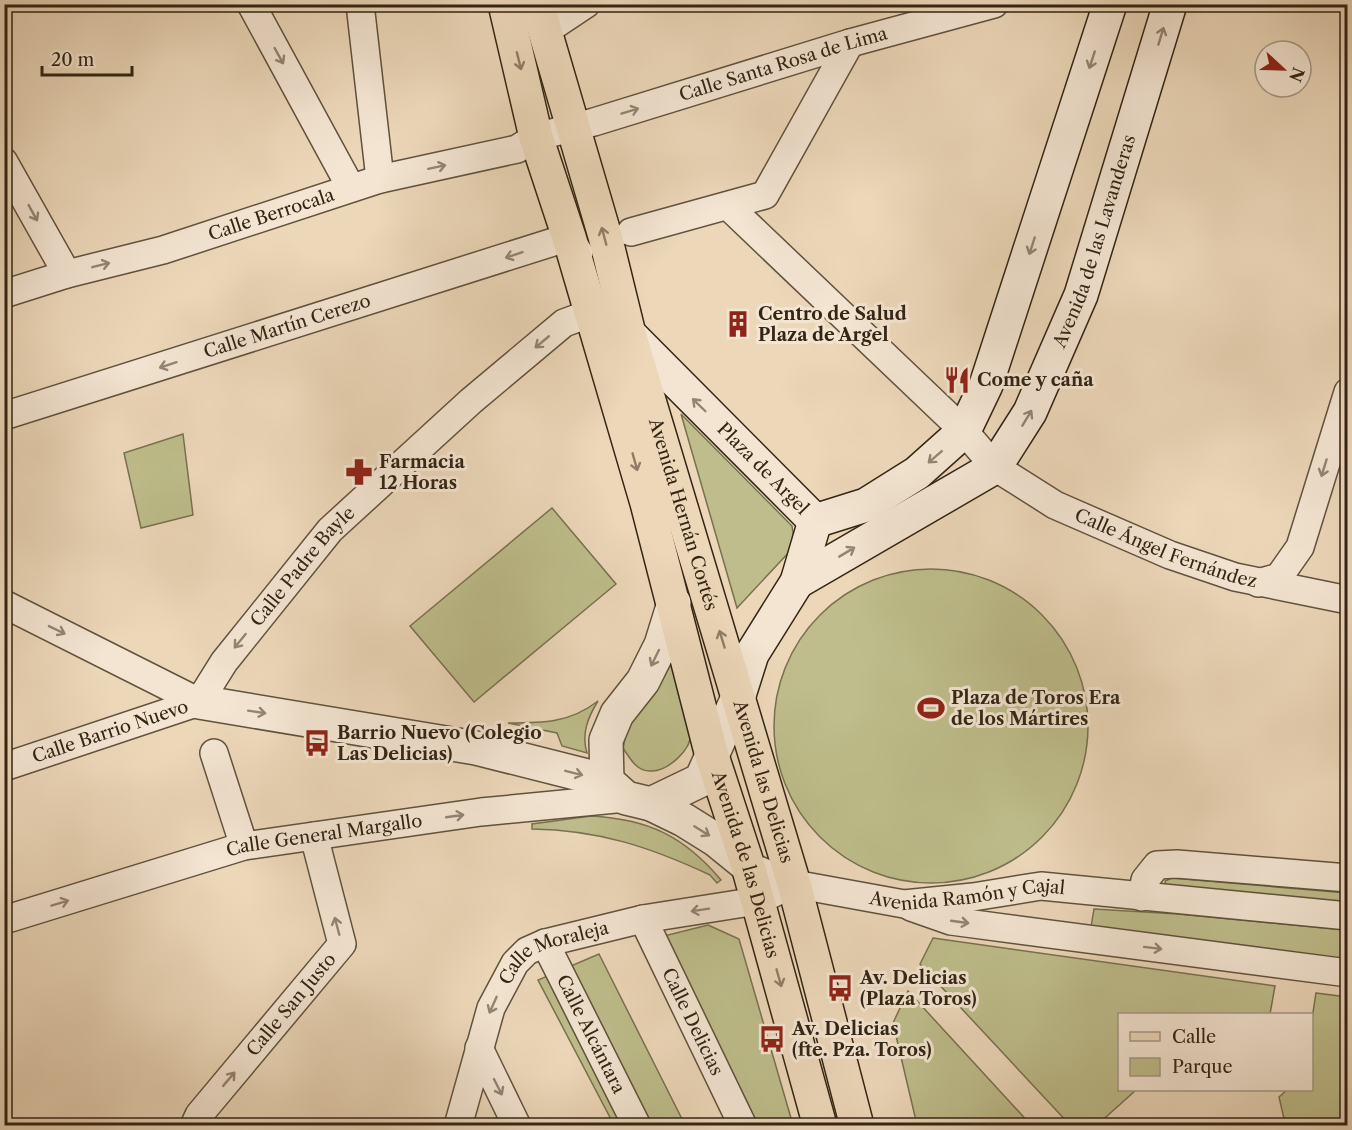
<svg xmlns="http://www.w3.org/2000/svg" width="1352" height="1130" font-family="'Libre Caslon Text',serif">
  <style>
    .green { fill: #bebd8b; stroke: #787150; stroke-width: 1.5 }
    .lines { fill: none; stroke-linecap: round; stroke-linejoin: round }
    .minor-casing { stroke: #60523d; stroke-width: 30 }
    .tertiary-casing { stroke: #60523d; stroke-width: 36 }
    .secondary-casing { stroke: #322514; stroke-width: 36 }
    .primary-casing { stroke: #322514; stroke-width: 36 }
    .minor { stroke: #f3e5d2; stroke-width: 27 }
    .tertiary { stroke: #f3e5d2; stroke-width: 33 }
    .secondary { stroke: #f3e5d2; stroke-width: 33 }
    .primary { stroke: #ecd7b9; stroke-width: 33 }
    .oneway { stroke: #928573 }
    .oneway2 { stroke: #8f7e66 }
    .labels { text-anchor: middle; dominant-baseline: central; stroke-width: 6; stroke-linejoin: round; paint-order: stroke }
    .street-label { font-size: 18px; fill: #322514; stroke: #f3e5d2 }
    .poi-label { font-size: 18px; font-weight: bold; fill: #322514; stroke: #f3e5d2; text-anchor: start }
  </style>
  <rect width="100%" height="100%" fill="#ecd7b9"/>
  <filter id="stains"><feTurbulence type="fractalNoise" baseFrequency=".00333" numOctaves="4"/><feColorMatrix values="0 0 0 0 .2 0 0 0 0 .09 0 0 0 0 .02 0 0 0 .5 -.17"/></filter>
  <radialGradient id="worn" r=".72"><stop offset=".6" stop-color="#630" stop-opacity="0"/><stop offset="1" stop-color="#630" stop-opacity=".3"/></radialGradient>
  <!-- green -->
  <g class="green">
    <polygon points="681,414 792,526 794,539 791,550 737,608"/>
    <polygon points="183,434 193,515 141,528 124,453"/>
    <polygon points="552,508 616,584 474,702 410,626"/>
    <circle cx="931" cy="726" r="157"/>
    <path d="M674,659C679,683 689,708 691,732C692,750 667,772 650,771C636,771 630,758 623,748L629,719L658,687Z"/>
    <path d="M598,701C588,717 581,734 587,753L562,746L557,733L508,723C542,723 570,723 598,701Z"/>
    <path d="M591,816C648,819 684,836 721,880L717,883L710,875C650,847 599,830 532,829V824Z"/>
    <polygon points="1172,878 1347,893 1347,905 1166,887 1165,881"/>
    <polygon points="1094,909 1178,914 1347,930 1347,962 1091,927"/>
    <polygon points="708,925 739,939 793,1125 750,1125 660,937"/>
    <polygon points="933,938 1275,986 1270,1014 1120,1014 1120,1090 1136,1090 1097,1125 1070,1125 920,964"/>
    <polygon points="599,954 685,1125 614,1125 538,980"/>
    <polygon points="908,991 1031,1125 917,1125 893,1023"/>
    <polygon points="1316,993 1347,997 1347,1125 1283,1125 1285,1123 1279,1097 1287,1090 1312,1090 1312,1019"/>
  </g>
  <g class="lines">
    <defs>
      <g id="minor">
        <polyline points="251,4 351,188"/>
        <polyline points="360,4 380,179"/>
        <polyline points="544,32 586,4"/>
        <polyline points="4,162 67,274"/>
        <path id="s1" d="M728,206L964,431L995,467L1055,505L1170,555L1235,577L1348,600"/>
        <polyline points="631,232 765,195 850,43"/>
        <path id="s2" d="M4,294L67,274L163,250L380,179L517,149L536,137L594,122L850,43L994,4"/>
        <path id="s3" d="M4,416L569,237L579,253"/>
        <polyline points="1258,583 1279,577 1300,547 1348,392"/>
        <polyline points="4,604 199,702"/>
        <path id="s4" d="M199,702L224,662L330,530L471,401L564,323L591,313L609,323"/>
        <polyline points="214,753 244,846"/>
        <path id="s5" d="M4,767L199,702"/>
        <path id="s6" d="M748,866L794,884L904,904L973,897L1041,886L1348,916"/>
        <polyline points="1142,897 1145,880 1157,865 1177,864 1348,878"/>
        <polyline points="911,907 951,921 1348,973"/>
        <path id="s7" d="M643,919L743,1126"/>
        <path id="s8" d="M4,920L244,846L481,812L626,798"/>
        <path id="s9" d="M545,943L637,1126"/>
        <polyline points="479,1048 517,1126"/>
        <path id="s10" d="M194,1126L199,1115L342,944L314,836"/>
        <path id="s11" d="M458,1126L491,1008L515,963L527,951L545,943L643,919L757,901L776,892"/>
      </g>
      <g id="tertiary">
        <polyline points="199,702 476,748 607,781 626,798 651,804 684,820 716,840 748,866"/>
        <polyline points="607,781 606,740 617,714 643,681 661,645 674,603"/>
        <polyline points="651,804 701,780 739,695"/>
      </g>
      <g id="secondary">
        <path id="s12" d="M629,334L815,521"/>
        <polyline points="815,521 866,505 917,473 964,431 986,385 1110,4"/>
        <path id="s13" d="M797,582L995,467L1030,412L1081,295L1170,4"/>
        <polyline points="739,695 752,654 797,582 815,521"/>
      </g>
      <g id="primary">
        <path id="s14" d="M505,4L536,137L569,237L647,503L712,756L748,866L820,1126"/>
        <path id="s15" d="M537,4L605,236L629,334L794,884L857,1126"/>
      </g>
    </defs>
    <!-- minor casing -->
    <use href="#minor" class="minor-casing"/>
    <!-- tertiary casing -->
    <use href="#tertiary" class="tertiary-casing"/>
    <!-- secondary casing -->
    <use href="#secondary" class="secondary-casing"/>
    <!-- primary casing -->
    <use href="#primary" class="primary-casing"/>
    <!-- minor -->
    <use href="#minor" class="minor"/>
    <!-- tertiary -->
    <use href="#tertiary" class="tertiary"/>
    <!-- secondary -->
    <use href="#secondary" class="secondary"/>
    <!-- primary -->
    <use href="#primary" class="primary"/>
  </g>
  <!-- one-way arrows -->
  <defs><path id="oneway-shaft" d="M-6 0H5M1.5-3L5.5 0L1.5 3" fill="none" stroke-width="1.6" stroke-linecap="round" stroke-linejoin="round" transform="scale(1.5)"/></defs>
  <g class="oneway">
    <use href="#oneway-shaft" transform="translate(1161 36) rotate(-73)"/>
    <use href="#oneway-shaft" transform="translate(279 56) rotate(61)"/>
    <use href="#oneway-shaft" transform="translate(1092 60) rotate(108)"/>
    <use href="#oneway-shaft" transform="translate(630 111) rotate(-17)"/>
    <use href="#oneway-shaft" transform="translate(437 167) rotate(-12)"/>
    <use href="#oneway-shaft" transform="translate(33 213) rotate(61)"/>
    <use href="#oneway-shaft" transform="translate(1032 246) rotate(108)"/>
    <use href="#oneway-shaft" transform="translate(514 255) rotate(162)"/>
    <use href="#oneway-shaft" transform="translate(101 265) rotate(-14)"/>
    <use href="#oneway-shaft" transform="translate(542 342) rotate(140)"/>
    <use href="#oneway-shaft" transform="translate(168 365) rotate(162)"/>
    <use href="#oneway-shaft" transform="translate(699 405) rotate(-136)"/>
    <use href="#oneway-shaft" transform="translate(1027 418) rotate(-59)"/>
    <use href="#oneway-shaft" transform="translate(935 457) rotate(139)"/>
    <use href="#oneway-shaft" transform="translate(1324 468) rotate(107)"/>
    <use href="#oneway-shaft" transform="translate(847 552) rotate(-31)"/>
    <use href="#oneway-shaft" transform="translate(57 630) rotate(26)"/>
    <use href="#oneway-shaft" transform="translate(240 641) rotate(129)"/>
    <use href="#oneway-shaft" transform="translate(655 658) rotate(116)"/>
    <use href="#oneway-shaft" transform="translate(257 712) rotate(9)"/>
    <use href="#oneway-shaft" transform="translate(574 773) rotate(14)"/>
    <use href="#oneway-shaft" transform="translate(455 816) rotate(-8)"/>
    <use href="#oneway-shaft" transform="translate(702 831) rotate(32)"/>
    <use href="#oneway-shaft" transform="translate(60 903) rotate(-17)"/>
    <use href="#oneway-shaft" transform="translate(700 910) rotate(171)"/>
    <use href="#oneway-shaft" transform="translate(960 922) rotate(8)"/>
    <use href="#oneway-shaft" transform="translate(337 926) rotate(-105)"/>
    <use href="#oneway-shaft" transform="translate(1153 948) rotate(7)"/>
    <use href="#oneway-shaft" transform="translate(493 1005) rotate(114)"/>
    <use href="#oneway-shaft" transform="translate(229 1079) rotate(-50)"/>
    <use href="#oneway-shaft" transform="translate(498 1087) rotate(63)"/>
  </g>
  <g class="oneway2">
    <use href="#oneway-shaft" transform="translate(519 61) rotate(76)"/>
    <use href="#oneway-shaft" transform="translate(604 236) rotate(-105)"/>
    <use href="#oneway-shaft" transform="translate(635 462) rotate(74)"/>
    <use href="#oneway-shaft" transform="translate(722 639) rotate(-107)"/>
    <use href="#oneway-shaft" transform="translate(779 978) rotate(74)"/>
  </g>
  <!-- icons -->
  <defs>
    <symbol id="building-bare" viewBox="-9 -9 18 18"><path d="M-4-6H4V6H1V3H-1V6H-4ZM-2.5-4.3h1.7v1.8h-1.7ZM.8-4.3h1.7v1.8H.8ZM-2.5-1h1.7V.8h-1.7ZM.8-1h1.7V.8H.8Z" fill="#8f2418" stroke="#f3e5d2" stroke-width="2.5" paint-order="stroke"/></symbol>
    <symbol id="restaurant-bare" viewBox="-9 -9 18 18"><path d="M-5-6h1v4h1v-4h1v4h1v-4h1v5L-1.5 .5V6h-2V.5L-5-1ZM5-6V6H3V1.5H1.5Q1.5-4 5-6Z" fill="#8f2418" stroke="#f3e5d2" stroke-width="2.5" paint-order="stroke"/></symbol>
    <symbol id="pharmacy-bare" viewBox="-9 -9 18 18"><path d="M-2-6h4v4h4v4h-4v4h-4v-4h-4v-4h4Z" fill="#8f2418" stroke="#f3e5d2" stroke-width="2.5" paint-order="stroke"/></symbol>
    <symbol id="stadium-bare" viewBox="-9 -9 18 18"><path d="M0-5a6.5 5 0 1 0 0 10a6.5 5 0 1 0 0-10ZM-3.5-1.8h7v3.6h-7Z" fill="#8f2418" stroke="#f3e5d2" stroke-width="2.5" paint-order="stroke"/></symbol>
    <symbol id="bus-bare" viewBox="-9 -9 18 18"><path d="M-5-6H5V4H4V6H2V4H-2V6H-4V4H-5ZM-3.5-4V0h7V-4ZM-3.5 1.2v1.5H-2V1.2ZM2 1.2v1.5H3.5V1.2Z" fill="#8f2418" stroke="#f3e5d2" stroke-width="2.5" paint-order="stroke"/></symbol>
  </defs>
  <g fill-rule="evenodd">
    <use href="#building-bare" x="719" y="305" width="38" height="38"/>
    <use href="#restaurant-bare" x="938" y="361" width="38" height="38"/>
    <use href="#pharmacy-bare" x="340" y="453" width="38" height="38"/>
    <use href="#stadium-bare" x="912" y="689" width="38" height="38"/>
    <use href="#bus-bare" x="298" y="724" width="38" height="38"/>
    <use href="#bus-bare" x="821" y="969" width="38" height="38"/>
    <use href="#bus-bare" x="753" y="1020" width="38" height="38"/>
  </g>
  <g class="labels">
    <!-- street labels -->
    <g class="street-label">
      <text stroke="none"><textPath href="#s2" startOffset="814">Calle Santa Rosa de Lima</textPath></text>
      <text stroke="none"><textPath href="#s2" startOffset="279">Calle Berrocala</textPath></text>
      <text stroke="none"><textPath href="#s13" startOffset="477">Avenida de las Lavanderas</textPath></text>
      <text stroke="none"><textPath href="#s3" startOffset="297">Calle Martín Cerezo</textPath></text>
      <text stroke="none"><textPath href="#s12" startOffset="190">Plaza de Argel</textPath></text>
      <text stroke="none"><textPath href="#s15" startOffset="531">Avenida Hernán Cortés</textPath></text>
      <text stroke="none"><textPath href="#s1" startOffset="564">Calle Ángel Fernández</textPath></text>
      <text stroke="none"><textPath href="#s4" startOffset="171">Calle Padre Bayle</textPath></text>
      <text stroke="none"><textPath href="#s5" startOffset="112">Calle Barrio Nuevo</textPath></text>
      <text stroke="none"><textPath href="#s15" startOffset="810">Avenida las Delicias</textPath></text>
      <text stroke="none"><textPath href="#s8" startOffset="332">Calle General Margallo</textPath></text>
      <text stroke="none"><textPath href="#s14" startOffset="894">Avenida de las Delicias</textPath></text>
      <text stroke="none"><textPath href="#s6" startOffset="225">Avenida Ramón y Cajal</textPath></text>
      <text stroke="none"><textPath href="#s11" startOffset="213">Calle Moraleja</textPath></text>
      <text stroke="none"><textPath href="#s10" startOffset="156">Calle San Justo</textPath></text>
      <text stroke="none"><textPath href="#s7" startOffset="114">Calle Delicias</textPath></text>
      <text stroke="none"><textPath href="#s9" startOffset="102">Calle Alcántara</textPath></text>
    </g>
    <!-- poi labels -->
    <g class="poi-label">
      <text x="758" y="314">Centro de Salud<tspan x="758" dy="21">Plaza de Argel</tspan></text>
      <text x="977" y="380">Come y caña</text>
      <text x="379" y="462">Farmacia<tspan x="379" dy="21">12 Horas</tspan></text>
      <text x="951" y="698">Plaza de Toros Era<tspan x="951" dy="21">de los Mártires</tspan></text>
      <text x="337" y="733">Barrio Nuevo (Colegio<tspan x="337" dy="21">Las Delicias)</tspan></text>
      <text x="860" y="978">Av. Delicias<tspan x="860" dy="21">(Plaza Toros)</tspan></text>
      <text x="792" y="1029">Av. Delicias<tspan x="792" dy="21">(fte. Pza. Toros)</tspan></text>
    </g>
  </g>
  <!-- margin -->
  <rect width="1352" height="1130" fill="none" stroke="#ecd7b9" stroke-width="24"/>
  <rect x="6" y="6" width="1340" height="1118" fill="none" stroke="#322514" stroke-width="3"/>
  <rect x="12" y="12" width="1328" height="1106" fill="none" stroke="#322514" stroke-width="1.5"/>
  <!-- legend -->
  <rect x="1118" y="1013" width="195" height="78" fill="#f3e5d2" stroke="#a69886" stroke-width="1.5"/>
  <rect x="1130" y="1032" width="30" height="9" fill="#ecd7b9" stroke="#a69886" stroke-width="1.5"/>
  <text x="1172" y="1043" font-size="18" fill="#322514">Calle</text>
  <rect x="1130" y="1058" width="30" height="18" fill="#bebd8b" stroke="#a69886" stroke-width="1.5"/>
  <text x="1172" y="1073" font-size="18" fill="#322514">Parque</text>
  <!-- north arrow -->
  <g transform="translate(1283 69) rotate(112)"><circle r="28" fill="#f3e5d2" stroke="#a69886" stroke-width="1.5"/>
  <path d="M0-4.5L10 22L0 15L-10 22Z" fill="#8f2418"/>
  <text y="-9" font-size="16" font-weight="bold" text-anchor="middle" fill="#322514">N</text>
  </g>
  <!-- scale -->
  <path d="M42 66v9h90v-9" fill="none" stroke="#322514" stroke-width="3"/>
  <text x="51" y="66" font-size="18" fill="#322514" stroke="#f3e5d2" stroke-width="4.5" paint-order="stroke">20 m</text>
  <rect width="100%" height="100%" filter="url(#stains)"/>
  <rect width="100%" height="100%" fill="url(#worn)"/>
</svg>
